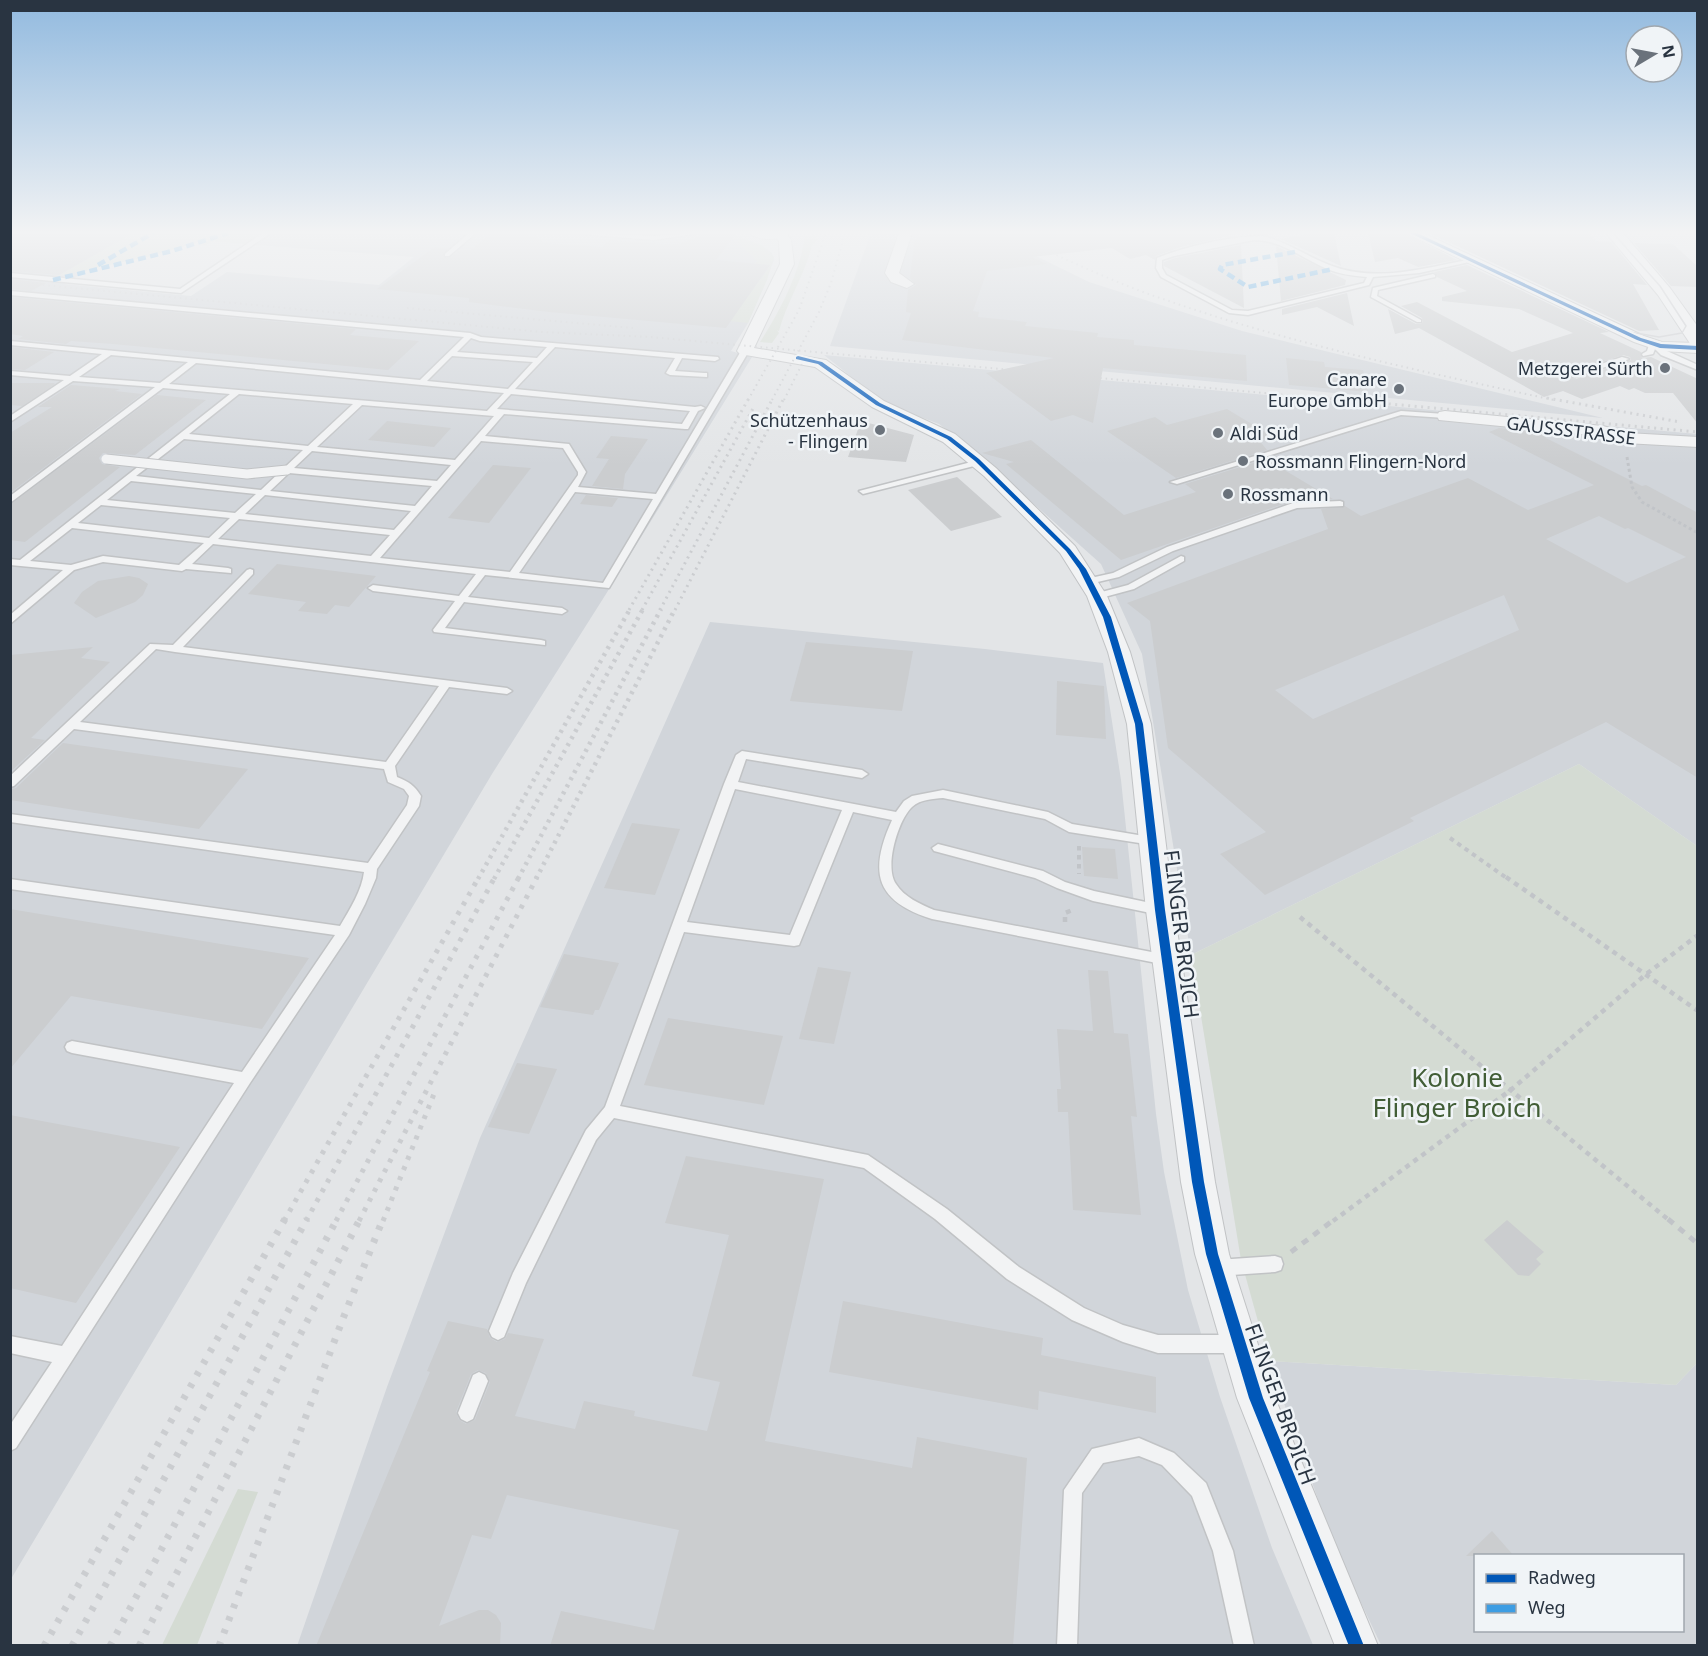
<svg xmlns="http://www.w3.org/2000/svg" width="1708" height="1656" font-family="'Noto Sans',sans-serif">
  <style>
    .built { fill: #d1d5da; fill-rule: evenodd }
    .green { fill: #d4dbd3 }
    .building { fill: #cbcdcf; fill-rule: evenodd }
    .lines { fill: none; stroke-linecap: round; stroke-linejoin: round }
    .service-casing { stroke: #c1c3c5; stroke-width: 3 }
    .minor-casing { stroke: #c1c3c5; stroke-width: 2 }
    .tertiary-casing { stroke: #c1c3c5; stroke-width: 2 }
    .path-far3 { stroke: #c1c4c8; stroke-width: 3; stroke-dasharray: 3 3; stroke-linecap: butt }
    .path-far2 { stroke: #c1c4c8; stroke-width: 4; stroke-dasharray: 4.5 4.5; stroke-linecap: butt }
    .path-far1 { stroke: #c1c4c8; stroke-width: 4.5; stroke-dasharray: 5 5; stroke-linecap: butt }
    .path { stroke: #c1c4c8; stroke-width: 5; stroke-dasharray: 7 7; stroke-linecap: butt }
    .service { fill: #f2f3f4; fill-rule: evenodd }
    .minor { fill: #f2f3f4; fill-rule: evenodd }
    .tertiary { fill: #f2f3f4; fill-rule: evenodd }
    .tram { stroke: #cbcdd0; stroke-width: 1.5 }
    .rail-far4 { stroke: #cbcdd0; stroke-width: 2; stroke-dasharray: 1.5 4; stroke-linecap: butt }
    .rail-far3 { stroke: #cbcdd0; stroke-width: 3; stroke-dasharray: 2 4.5; stroke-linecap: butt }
    .rail-far2 { stroke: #cbcdd0; stroke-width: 4.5; stroke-dasharray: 3 5; stroke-linecap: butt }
    .rail-far1 { stroke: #cbcdd0; stroke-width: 5; stroke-dasharray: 4 7; stroke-linecap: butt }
    .rail { stroke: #cbcdd0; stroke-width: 7; stroke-dasharray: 4.5 9; stroke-linecap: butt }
    .service-bridge-casing { stroke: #c1c3c5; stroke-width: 11; stroke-linecap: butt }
    .service-bridge { stroke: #f2f3f4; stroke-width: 9 }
    .quiet { stroke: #3d9de3; stroke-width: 4.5; stroke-dasharray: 8 4.5; stroke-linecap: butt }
    .cycleway-casing { stroke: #f0f4f7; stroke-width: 4 }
    .cycleway { fill: #0057b8; fill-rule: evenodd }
    .poi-dot { fill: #6a727b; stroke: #f0f4f7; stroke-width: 2 }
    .labels { text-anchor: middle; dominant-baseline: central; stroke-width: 5; stroke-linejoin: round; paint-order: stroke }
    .far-poi-label { font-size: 18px; fill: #293441; stroke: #f0f4f7; text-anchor: end }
    .far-street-label { font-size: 18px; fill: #293441; stroke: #f0f4f7 }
    .street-label { font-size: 21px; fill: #293441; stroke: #f0f4f7 }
    .near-park-label { font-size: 26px; fill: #415d36; stroke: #f0f4f7 }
  </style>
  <rect width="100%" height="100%" fill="#e3e5e7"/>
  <!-- built -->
  <g class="built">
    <polygon points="11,233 151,233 64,284 191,296 227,272 379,285 414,257 245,244 260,233 729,233 765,248 772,253 774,260 748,323 731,351 752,357 606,594 492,774 11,1579"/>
    <polygon points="871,233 989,233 1089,282 1242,331 1603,418 830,346"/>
    <polygon points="824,355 1697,434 1697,846 1579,764 1191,955 1142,654 1101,564 978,454 939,424 884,403"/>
    <polygon points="710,622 985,649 1103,663 1121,780 1156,1114 1164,1172 1188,1290 1220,1397 1272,1548 1313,1645 297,1646 387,1387 480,1138"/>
    <path d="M1269,1361L1676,1385L1697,1363V1645H1381L1336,1550ZM1476,1556H1682V1630H1476Z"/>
  </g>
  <!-- green -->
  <g class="green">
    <polygon points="133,233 260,233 245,244 213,241 206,245 198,244 208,241 205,240 151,256 58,276"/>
    <polygon points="729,233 763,246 774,257 767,280 748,323 730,321 770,266 755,264 757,261"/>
    <path d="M818,235L816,242L812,245C805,275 787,301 779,331L777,330L779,333L772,343L760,342C780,311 800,273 805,236Z"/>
    <polygon points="1579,764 1697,846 1697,1363 1676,1385 1269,1361 1241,1260 1191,955"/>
    <polygon points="238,1489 258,1492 197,1645 162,1645"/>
  </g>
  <!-- building -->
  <g class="building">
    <polygon points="10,233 133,233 59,275 10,271"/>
    <polygon points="491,233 534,236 544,243 602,247 610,240 664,244 679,244 708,233 737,233 716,260 770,265 726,328 549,312 469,302 469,298 377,289 435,247 448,249 443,256 449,258 460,250 471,250"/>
    <polygon points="921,233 1240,233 1181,247 1156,256 1155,260 1146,255 1130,259 1112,248 1032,257 1047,264 987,271 973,311 979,312 978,317 1027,322 1025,326 1098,333 1097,337 1134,340 1134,345 1246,355 1247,381 1103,368 1093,423 1073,415 1051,421 986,373 1054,358 902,340 911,313 906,312 908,290 916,285 910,278 914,244 917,236 924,236"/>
    <polygon points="1313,233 1334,233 1341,266 1281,239"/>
    <polygon points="1368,233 1404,233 1457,260 1418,267 1398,258 1375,262"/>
    <polygon points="1429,233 1589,233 1596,241 1611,242 1647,285 1633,284 1659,330 1639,331"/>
    <polygon points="1634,243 1673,244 1698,267 1698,287 1671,286"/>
    <polygon points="1241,245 1244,308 1164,266 1164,262 1175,258"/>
    <polygon points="1276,246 1346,280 1345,285 1281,301"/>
    <path d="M1467,265L1609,332L1600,333L1641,352L1642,358L1651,357L1698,379V424L1673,393H1645L1634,388L1629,390L1620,386L1582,399L1563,391L1544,397L1419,328L1395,334L1388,309L1416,324H1421L1423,322L1422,318L1401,306L1417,302L1512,352L1573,333L1519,309L1442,301V297L1467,291L1437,277L1434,272ZM1623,355L1630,357L1631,360L1576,379L1566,376L1567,373Z"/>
    <polygon points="10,279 46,283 31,291 10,289"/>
    <polygon points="1347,293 1354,326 1317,307 1282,315 1282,309"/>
    <polygon points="10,297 356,329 350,335 419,341 388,370 113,344 71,341 66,344 18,339 23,336 10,334"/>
    <polygon points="10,347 54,352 25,370 10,369"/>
    <polygon points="1286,358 1324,362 1325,367 1363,370 1368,392 1289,385"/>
    <polygon points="10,383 54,383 55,384 22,406 10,405"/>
    <polygon points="71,385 120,389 115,391 142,394 10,493 10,433 52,407 38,407"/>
    <polygon points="157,395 206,400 135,455 103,453 99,458 102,464 120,467 25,542 10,540 10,505"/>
    <polygon points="1227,409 1275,438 1258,439 1267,450 1176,478 1107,431 1155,417 1167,425"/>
    <polygon points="387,421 451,428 434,447 368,440"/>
    <polygon points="861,421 914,435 906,462 848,457"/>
    <path d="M1499,428L1543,433L1546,438L1642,486L1646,485L1698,513V778L1606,722L1410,818L1414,821L1265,895L1220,854L1266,832L1168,748L1150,621L1127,603L1328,529L1321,509L1345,506L1361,516L1468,478L1528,510L1594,485L1489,432ZM1599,516L1625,529L1628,528L1686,557L1627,583L1546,539ZM1504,595L1519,630L1313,719L1275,690Z"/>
    <polygon points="611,436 648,439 625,474 623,489 592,486 609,459 596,458"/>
    <polygon points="1031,440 1124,515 1196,492 1185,484 1273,457 1286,471 1333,499 1318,500 1315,493 1121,560 1006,464 1014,462 982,453"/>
    <polygon points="493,465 531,468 489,523 448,518"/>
    <polygon points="957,477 1002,517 951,531 908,490"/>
    <polygon points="586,495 618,498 612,507 580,504"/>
    <polygon points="277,564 376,576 349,607 335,605 327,614 298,611 306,602 248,594"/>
    <polygon points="129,576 139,578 148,584 143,595 135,602 96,618 74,603 82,592 98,581"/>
    <polygon points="806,642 913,651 902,711 790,701"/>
    <polygon points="93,647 81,658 110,662 31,738 45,740 10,772 10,655"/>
    <polygon points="1057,681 1104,686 1106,739 1056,735"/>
    <polygon points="63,743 248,769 199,829 10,800 10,789 16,788"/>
    <polygon points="632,823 680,829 655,895 604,888"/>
    <polygon points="1082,847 1115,849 1118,879 1084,876"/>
    <polygon points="10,909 227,945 309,958 262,1029 71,996 10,1069"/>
    <polygon points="564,954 619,963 599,1010 595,1010 593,1015 540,1007"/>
    <polygon points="818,967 851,972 834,1044 799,1039"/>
    <polygon points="1088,970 1108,971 1114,1033 1128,1034 1137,1117 1131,1116 1141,1215 1073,1210 1068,1112 1058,1112 1057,1089 1061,1089 1057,1029 1093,1031"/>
    <polygon points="668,1018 783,1036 764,1105 644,1085"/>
    <polygon points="517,1063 557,1069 529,1134 488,1127"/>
    <polygon points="10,1115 180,1147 76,1303 10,1288"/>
    <path d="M686,1156L824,1179L765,1441L912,1468L917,1437L1027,1458L1013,1646H550L561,1611L654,1630L679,1530L507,1495L491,1539L472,1535L439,1626L479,1610H488L496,1615L501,1623L500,1646H316L430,1372L427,1371L448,1321L487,1329L490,1338L497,1342L505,1339L508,1333L544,1339L515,1416L575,1429L584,1401L635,1411L634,1416L707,1431L720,1382L692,1376L729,1235L665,1223ZM478,1370L486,1373L490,1382L475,1420L466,1424L459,1420L456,1412L471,1374Z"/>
    <polygon points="1507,1220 1544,1252 1536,1259 1541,1264 1529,1276 1518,1275 1484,1240"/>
    <polygon points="843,1301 1043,1338 1041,1355 1156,1377 1156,1413 1039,1391 1038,1410 829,1372"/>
    <polygon points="1492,1531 1514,1556 1466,1556"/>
  </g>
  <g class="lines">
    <defs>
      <g id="service">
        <polygon points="263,233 271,233 181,293 10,277 10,273 180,289"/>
        <polygon points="469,233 476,233 449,256 445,256 445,254"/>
        <polygon points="569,233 654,236 700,233 654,240"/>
        <path d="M1263,236C1289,242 1310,259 1335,267C1378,282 1427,268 1471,259L1474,261L1419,273L1373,277L1369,285L1248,315L1229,313L1161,277L1156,268L1157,258C1187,246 1231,236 1263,236ZM1254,240C1281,240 1302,258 1325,268C1338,274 1353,276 1367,277L1364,283L1248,311L1232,310L1166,275L1162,268V260L1174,256Z"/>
        <polygon points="1433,274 1435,275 1435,277 1378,290 1377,296 1421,320 1421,322 1417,322 1371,297 1373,288"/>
        <path d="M10,291L470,333L481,337L718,357L719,359L715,361L682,358L675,371L704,373H707V377L670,375L666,373L675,358L555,347L515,389L695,407L701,406L705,408L698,411L688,429H685L504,414L485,436L569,444L586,472L578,487L656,494L741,351L745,349L749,351L609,588L485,575L468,597L562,608L567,611L562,614L464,602L445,628L541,640L545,641V645L434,632L433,630L455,601L373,591L368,588L373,585L459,596L476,574L213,544L192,564L228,568L231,569V573L186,569L182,571L103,562L74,570L10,624V615L63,570L10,565V559L20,560L230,394L163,388L10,503V496L155,387L73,381L10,422V416L64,380L10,375V371L70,376L102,354L10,345V341L420,380L464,337L10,295ZM471,338L480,341L547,347L537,358L457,352ZM111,355L188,362L160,383L79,377ZM452,356L533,362L508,389L427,381ZM196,363L504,393L487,411L169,384ZM239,394L353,404L308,446L189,434ZM511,394L690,411L682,424L497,409ZM362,405L494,416L455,460L317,447ZM184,439L303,450L261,490L136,476ZM481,441L563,448L578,472V475L510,572L380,558ZM312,451L451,465L437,481L294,468ZM289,473L432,486L415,506L270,491ZM131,481L256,494L235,513L107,500ZM575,492L653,499L603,583L519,573ZM265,495L411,511L394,530L245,514ZM101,505L230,518L209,538L78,523ZM239,519L390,535L371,556L218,539ZM72,528L204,543L179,565L103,556L71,565L30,561Z"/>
        <polygon points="1650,342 1656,342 1667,351 1698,365 1698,370 1661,355 1655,349 1653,354 1643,356 1642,354 1647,351"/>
        <polygon points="1622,357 1629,359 1575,377 1568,375"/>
        <polygon points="1401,411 1445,414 1449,416 1445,418 1401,415 1177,484 1170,482"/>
        <polygon points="979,460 983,462 982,464 863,494 859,491"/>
        <polygon points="1340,501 1343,502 1343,506 1297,508 1173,551 1119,577 1089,584 1084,581 1086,579 1113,573 1167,547 1293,503"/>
        <polygon points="1181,556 1184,557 1184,561 1134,589 1097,599 1092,596 1094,594 1128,585"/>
        <path d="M250,569L253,570V574L183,647L507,688L512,691L507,694L449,687L395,766L397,777C409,782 414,785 421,796L419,806L377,869L376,878L365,904L349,935L250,1083L16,1448L10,1451V1425L52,1362L10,1353V1336L62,1346L234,1083L72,1053L67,1051L65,1047L67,1043L72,1041L242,1072L335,935L10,889V879L340,926C350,909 362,890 364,872L10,822V814L368,863L407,805L409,796L404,789L388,782L384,769L74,729L14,786L10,787V776L150,644L173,645L247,570ZM156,649L175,652L439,686L386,762L80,722Z"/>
        <path d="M742,751L862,770L868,774L862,778L746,759L738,782L896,812L904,801L912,796L943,790L1048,812L1072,824L1156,838L1158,841L1156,844L1152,845L1069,832L1045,819L943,798C933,799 921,799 912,807C898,820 884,867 896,884C904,897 920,904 934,910L1167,955L1172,956L1174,960L1172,964L1167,965L932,919C874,901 869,871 892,820L853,812L799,945L794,946L684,932L620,1106L868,1155L947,1209L1019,1267L1084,1308L1123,1325L1158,1335H1237L1243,1338L1246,1344L1243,1350L1237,1353H1158L1123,1342L1072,1320L1007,1279L935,1219L864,1168L614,1118L596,1140L526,1283L504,1337L498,1340L492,1337L489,1331L513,1273L586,1130L605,1107L724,784L736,755ZM735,789L842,810L790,935L687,922Z"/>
        <polygon points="938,844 1043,871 1065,882 1094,891 1160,905 1165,907 1166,910 1165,913 1160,915 1093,901 1057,888 1035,878 934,851 932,848"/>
        <polygon points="1275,1256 1281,1258 1283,1264 1281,1270 1275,1272 1217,1276 1211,1274 1209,1268 1211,1262 1217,1260"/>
        <polygon points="479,1372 485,1375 488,1381 473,1419 467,1422 461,1419 458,1413 473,1375"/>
        <polygon points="1139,1438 1174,1453 1206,1483 1233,1551 1254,1646 1234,1646 1213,1551 1192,1496 1162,1465 1139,1456 1103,1463 1082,1493 1077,1646 1057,1646 1064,1490 1092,1449"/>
      </g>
      <g id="minor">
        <polygon points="786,233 791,240 794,264 754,348 826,360 884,401 955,434 996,468 1075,546 1107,596 1130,652 1151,724 1174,910 1215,1182 1229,1254 1275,1398 1378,1646 1335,1646 1237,1398 1195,1254 1181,1182 1146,910 1127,724 1108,652 1087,596 1060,553 984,476 943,442 872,407 815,367 740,354 737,351 780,264 779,241 773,234"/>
        <polygon points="899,233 912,233 899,273 914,284 907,288 891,282 885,273"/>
        <polygon points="1406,233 1423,233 1644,336 1662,342 1698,343 1698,353 1660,351 1634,342"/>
        <polygon points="1445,411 1603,426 1627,433 1698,437 1698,447 1625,443 1601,436 1439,420 1437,416 1439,412"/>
      </g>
      <g id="tertiary">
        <path d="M749,233H790C781,241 758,241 749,233Z"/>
        <polygon points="1606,233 1623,233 1670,288 1698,327 1698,346 1691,345 1658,295"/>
      </g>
    </defs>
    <!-- service casing -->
    <use href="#service" class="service-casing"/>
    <!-- minor casing -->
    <use href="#minor" class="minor-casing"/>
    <!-- tertiary casing -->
    <use href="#tertiary" class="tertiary-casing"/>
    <!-- path-far3 -->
    <polyline class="path-far3" points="1627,457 1632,487 1642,502 1698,533"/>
    <!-- path-far2 -->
    <g class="path-far2">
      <polyline points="1450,838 1508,879"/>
      <polyline points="1079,846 1079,874"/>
    </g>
    <!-- path-far1 -->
    <g class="path-far1">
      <polyline points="1506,877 1698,1011"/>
      <polyline points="1300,917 1670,1221"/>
      <polyline points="1065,922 1065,913 1075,909"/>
      <polyline points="1333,1221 1512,1089 1645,975 1698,935"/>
    </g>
    <!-- path -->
    <g class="path">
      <polyline points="1668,1219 1698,1244"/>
      <polyline points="1291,1252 1335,1219"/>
    </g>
    <!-- service -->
    <use href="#service" class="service"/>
    <!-- minor -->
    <use href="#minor" class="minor"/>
    <!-- tertiary -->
    <use href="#tertiary" class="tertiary"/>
    <!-- tram -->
    <polyline class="tram" points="1412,233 1618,330 1659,337 1682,333 1686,326 1660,286 1613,233"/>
    <!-- rail-far4 -->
    <g class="rail-far4">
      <path d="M1006,233C1059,255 1111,282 1166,300C1292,344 1424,372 1554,400"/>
      <polyline points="10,282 542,332 650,337 1340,400"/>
      <polyline points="407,308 633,328"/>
      <polyline points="748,400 799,310 826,233"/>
      <polyline points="772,400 819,312 831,283 845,233"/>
      <polyline points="784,400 803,362"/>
    </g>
    <!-- rail-far3 -->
    <g class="rail-far3">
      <polyline points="1324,398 1698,432"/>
      <polyline points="1547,398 1680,422"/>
      <polyline points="629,610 749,398"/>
      <polyline points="642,610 755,405"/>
      <polyline points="660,610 773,398"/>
      <polyline points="675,610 784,398"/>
    </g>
    <!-- rail-far2 -->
    <g class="rail-far2">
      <polyline points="478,879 630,609"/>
      <polyline points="494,879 643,609"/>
      <polyline points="518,879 661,609"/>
      <polyline points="536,879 675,609"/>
    </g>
    <!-- rail-far1 -->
    <g class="rail-far1">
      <polyline points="284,1221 479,877"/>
      <polyline points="306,1221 495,877"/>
      <polyline points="336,1221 519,877"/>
      <polyline points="359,1221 537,877"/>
      <polyline points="383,1221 436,1089"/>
    </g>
    <!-- rail -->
    <g class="rail">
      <polyline points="44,1646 285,1219"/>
      <polyline points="72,1646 307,1219"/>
      <polyline points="110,1646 337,1219"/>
      <polyline points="139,1646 360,1219"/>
      <polyline points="219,1646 342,1321 383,1219"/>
    </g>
    <defs>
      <polyline id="service-bridge" points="106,459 247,474 287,470"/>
    </defs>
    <!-- service-bridge casing -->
    <use href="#service-bridge" class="service-bridge-casing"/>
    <!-- service-bridge -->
    <use href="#service-bridge" class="service-bridge"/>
    <!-- quiet -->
    <g class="quiet">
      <polyline points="1295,252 1222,265 1220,269 1248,287 1333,269"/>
      <polyline points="98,265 153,233"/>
      <polyline points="53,280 172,251 228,233"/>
    </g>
    <defs>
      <g id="cycleway">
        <polygon points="1410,233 1417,233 1641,338 1661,344 1698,346 1698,350 1660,348 1637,340"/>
        <polygon points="798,356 822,362 880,403 951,437 979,459 1070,549 1086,569 1111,617 1143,724 1165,910 1204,1182 1218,1254 1263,1398 1364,1646 1349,1646 1249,1398 1206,1254 1192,1182 1155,910 1135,724 1103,617 1079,569 1066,551 975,461 947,439 876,405 818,364 796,359 796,357"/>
      </g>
    </defs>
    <!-- cycleway casing -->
    <use href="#cycleway" class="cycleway-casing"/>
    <!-- cycleway -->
    <use href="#cycleway" class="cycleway"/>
  </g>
  <!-- sky -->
  <linearGradient id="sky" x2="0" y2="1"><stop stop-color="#92badf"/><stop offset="0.5" stop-color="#f2f3f4"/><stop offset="1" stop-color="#f2f3f4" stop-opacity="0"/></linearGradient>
  <rect width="1708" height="465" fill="url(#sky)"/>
  <!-- markers -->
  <g class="poi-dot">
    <circle cx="1665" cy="368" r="6"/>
    <circle cx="1399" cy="389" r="6"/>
    <circle cx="880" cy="430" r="6"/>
    <circle cx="1218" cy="433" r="6"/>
    <circle cx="1243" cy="461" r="6"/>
    <circle cx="1228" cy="494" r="6"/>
  </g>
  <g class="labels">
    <!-- far-poi labels -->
    <g class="far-poi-label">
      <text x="1653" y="368">Metzgerei Sürth</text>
      <text x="1387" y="379">Canare<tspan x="1387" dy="21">Europe GmbH</tspan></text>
      <text x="868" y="420">Schützenhaus<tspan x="868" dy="21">- Flingern</tspan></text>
      <text x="1230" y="433" text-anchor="start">Aldi Süd</text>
      <text x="1255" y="461" text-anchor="start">Rossmann Flingern-Nord</text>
      <text x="1240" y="494" text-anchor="start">Rossmann</text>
    </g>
    <!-- far-street labels -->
    <g class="far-street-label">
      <text transform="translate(1571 430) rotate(7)">GAUSSSTRASSE</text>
    </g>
    <!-- street labels -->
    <g class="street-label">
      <text transform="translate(1182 934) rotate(83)">FLINGER BROICH</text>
      <text transform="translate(1281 1404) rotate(70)">FLINGER BROICH</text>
    </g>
    <!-- near-park labels -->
    <g class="near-park-label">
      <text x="1457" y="1077">Kolonie<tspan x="1457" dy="30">Flinger Broich</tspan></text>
    </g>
  </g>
  <!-- border -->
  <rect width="1708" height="1656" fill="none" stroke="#293441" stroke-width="24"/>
  <!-- legend -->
  <rect x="1474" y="1554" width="210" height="78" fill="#f0f4f7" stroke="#a0a7ae" stroke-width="1.5"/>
  <rect x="1486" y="1574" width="30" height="9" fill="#0057b8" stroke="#a0a7ae" stroke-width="1.5"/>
  <text x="1528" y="1584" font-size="18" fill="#293441">Radweg</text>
  <rect x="1486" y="1604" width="30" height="9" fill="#3d9de3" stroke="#a0a7ae" stroke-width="1.5"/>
  <text x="1528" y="1614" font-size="18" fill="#293441">Weg</text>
  <!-- north arrow -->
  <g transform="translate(1654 54) rotate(80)"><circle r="28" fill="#f0f4f7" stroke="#a0a7ae" stroke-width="1.5"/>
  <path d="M0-4.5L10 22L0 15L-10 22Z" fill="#6a727b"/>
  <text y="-9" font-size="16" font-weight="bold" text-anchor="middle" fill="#293441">N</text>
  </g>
</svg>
